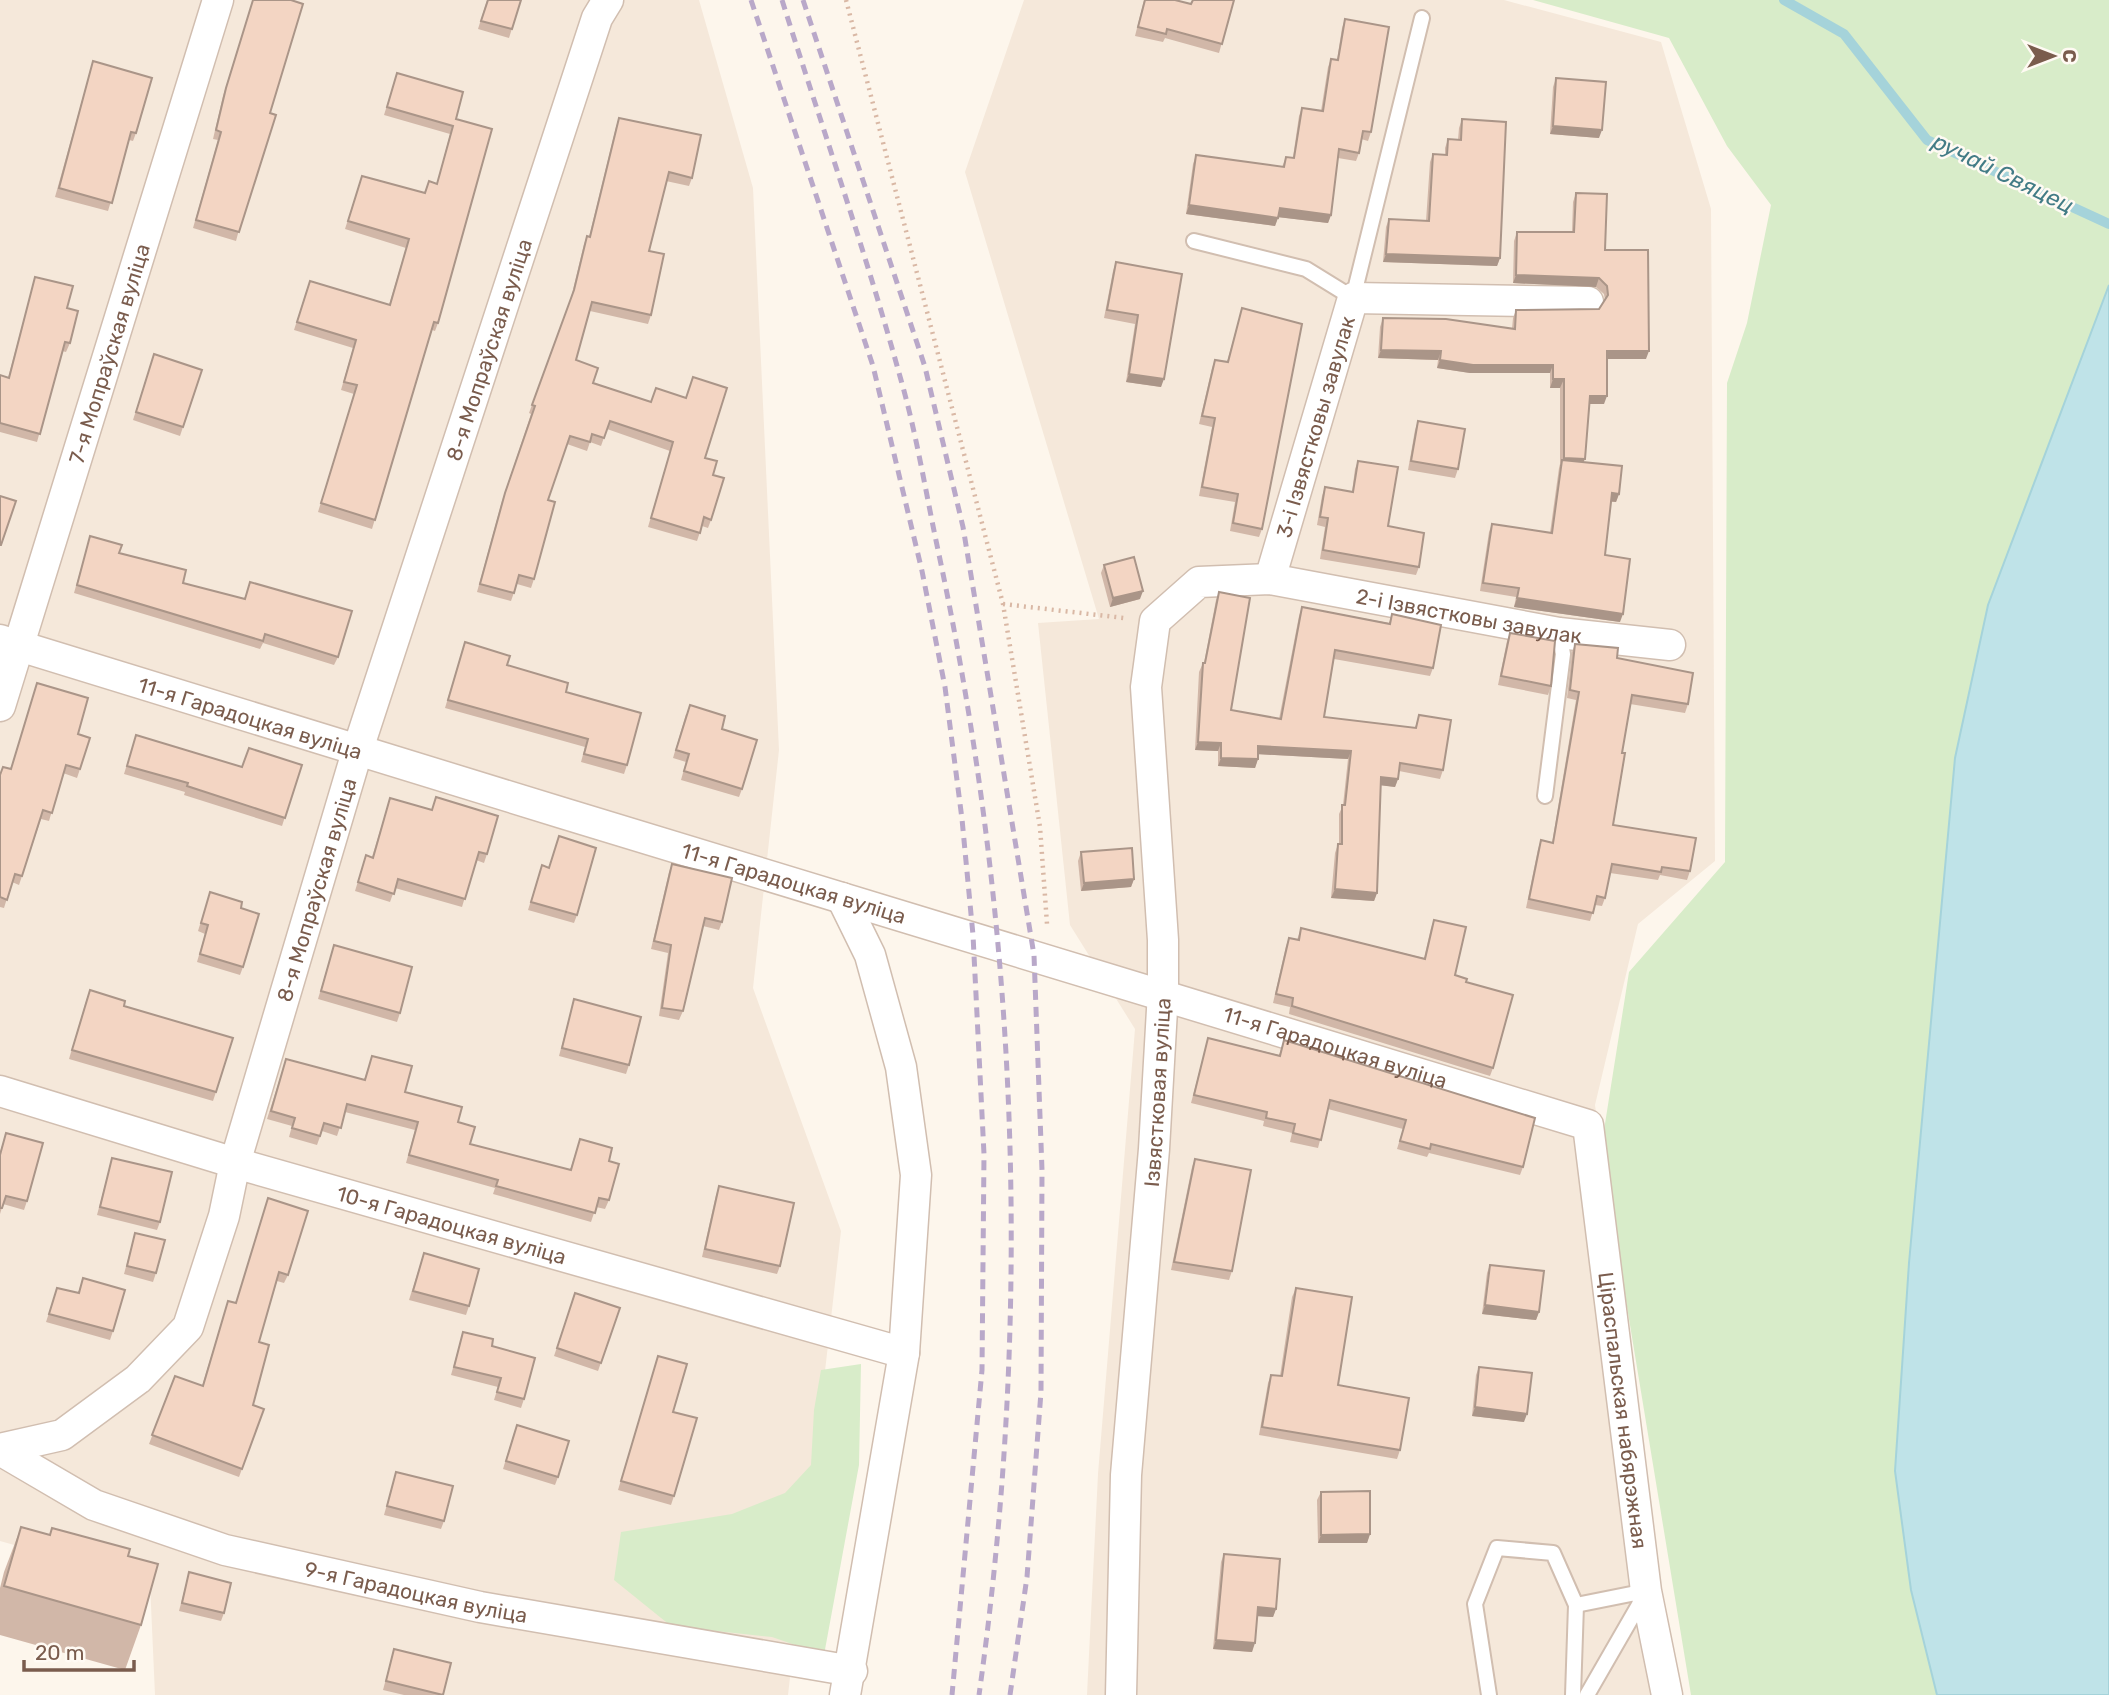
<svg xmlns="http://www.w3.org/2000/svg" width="2109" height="1695" font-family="Rubik,sans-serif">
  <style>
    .residential { fill: #f5e8da }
    .green { fill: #d8ecc9 }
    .water { fill: #bfe3e8; stroke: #a5d3da; stroke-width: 2 }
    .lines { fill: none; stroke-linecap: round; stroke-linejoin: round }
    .stream { stroke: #a5d3da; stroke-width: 10 }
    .service-casing { stroke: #d1beb0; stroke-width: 18 }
    .minor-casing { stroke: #d1beb0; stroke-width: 33 }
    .path { stroke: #d9b8a5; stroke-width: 4.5; stroke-dasharray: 2 5; stroke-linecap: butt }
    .service { stroke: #fff; stroke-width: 14 }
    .minor { stroke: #fff; stroke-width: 30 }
    .rail { stroke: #b9a8c9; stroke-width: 5; stroke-dasharray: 10 7; stroke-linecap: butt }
    .wall { fill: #d1b7a8 }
    .shaded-wall { fill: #aa9588 }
    .building { fill: #f3d5c3; stroke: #aa9588; stroke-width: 2 }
    .labels { text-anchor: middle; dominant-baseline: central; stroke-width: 5; stroke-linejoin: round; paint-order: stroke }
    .street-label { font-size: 21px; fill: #7a5c4d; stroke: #fffaf3 }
    .water-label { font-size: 23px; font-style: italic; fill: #437c86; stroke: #fffaf3 }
  </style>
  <rect width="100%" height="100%" fill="#fdf6ec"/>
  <!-- residential -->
  <g class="residential">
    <polygon points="0,0 699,0 753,188 779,750 753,988 841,1231 788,1695 155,1695 150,1583 0,1541"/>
    <polygon points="1024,0 1504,0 1661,42 1711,209 1715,861 1638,924 1595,1105 1665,1614 1683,1695 1087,1695 1098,1474 1135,1029 1070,925 1038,623 1099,619 965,172"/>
  </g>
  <!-- green -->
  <g class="green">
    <polygon points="1533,0 2109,0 2109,285 2039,471 1923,1112 1909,1263 1911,1590 1937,1695 1691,1695 1601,1149 1629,972 1725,862 1727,383 1747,323 1771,205 1727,146 1669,38"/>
    <polygon points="861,1364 859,1465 824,1655 772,1637 671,1626 614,1580 621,1532 732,1514 785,1493 811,1465 814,1410 821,1370"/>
  </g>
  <!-- water -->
  <polygon class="water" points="2109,285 2109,1695 1937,1695 1911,1590 1895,1471 1909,1263 1955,758 1988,605"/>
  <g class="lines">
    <!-- stream -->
    <polyline class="stream" points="1784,0 1844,34 1927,140 2109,224"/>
    <defs>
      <g id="service">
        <polyline points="1194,241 1306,269 1353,298 1422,18"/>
        <polyline points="1545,796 1563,654 1559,633"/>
        <polyline points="1576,1605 1646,1591"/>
        <polyline points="1489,1695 1475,1604 1497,1548 1553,1553 1576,1605 1573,1695"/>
        <polyline points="1587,1695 1644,1596"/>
      </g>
      <g id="minor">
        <path id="s1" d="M1270,579L1353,298L1588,302"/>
        <path id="s2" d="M0,640C528,806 1060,960 1588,1125L1646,1591L1667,1695"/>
        <path id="s3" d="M0,706L218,0"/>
        <polyline points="842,898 870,955 901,1067 916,1175 904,1353 845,1695"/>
        <path id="s4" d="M0,1091L235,1163L904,1353"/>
        <path id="s5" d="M0,1449L62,1435L138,1379L188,1327L224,1216L235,1163L357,752L597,18L608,0"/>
        <path id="s6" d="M0,1450L94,1505L225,1550L480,1607L852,1671"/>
        <path id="s7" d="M1121,1695L1126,1475L1154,1149L1163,992V940L1146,687L1155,621L1199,582L1270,579L1559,633L1670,645"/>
      </g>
    </defs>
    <!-- service casing -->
    <use href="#service" class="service-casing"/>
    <!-- minor casing -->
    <use href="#minor" class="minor-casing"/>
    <!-- path -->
    <g class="path">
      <polyline points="846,0 1003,604 1040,827 1047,924"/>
      <polyline points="1003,604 1124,618"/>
    </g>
    <!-- service -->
    <use href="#service" class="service"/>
    <!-- minor -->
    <use href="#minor" class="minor"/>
    <!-- rail -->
    <g class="rail">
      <polyline points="751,0 873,366 922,571 945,687 962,819 973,935 984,1154 982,1370 952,1695"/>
      <path d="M782,0C822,127 866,253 901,380C917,436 926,494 938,550C1019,929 1033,1311 979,1695"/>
      <polyline points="803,0 925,367 963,527 1034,955 1042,1170 1041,1392 1027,1577 1010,1695"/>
    </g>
  </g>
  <!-- wall -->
  <g class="wall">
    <polygon points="253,0 270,113 236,241 193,228 218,140 213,139 223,96"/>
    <polygon points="487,0 521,0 509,38 478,29"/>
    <polygon points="1144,0 1175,0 1191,4 1192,0 1234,0 1219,53 1165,38 1163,42 1135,36"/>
    <polygon points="1345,19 1371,132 1368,141 1361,139 1359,153 1356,161 1338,158 1331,215 1328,223 1278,217 1275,226 1186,214 1193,164 1196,155 1282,167 1286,157 1293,157 1299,116 1302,108 1321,111 1328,67 1331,59 1337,60 1342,28"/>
    <polygon points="93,61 136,133 133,141 129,140 108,211 55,197"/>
    <polygon points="397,73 456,119 438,323 435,331 432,330 372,529 318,512 354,394 341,390 353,348 294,330 307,289 389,305 406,248 345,229 359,185 425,193 437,184 450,134 384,115"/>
    <polygon points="1556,78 1599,138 1550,134 1553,87"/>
    <polygon points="619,118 692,178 689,186 666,181 649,251 651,315 648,324 590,311 576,360 593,383 705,458 713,475 711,520 708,528 702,526 697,541 648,527 670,451 607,429 601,446 590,442 587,451 567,444 548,500 534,579 531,588 517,584 511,601 477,592 502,501 531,414 529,413 571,298 584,244 587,236 589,237 616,127"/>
    <polygon points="1462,119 1500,258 1497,266 1383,262 1386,227 1389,219 1426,221 1430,162 1433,154 1445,155 1445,148 1448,139 1458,140 1459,128"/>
    <polygon points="1576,193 1605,250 1646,359 1607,359 1604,404 1590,404 1583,462 1619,494 1616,502 1611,502 1605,555 1620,622 1514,607 1516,597 1480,591 1489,532 1492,524 1550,533 1559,468 1560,464 1560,388 1550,388 1550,373 1470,373 1437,368 1438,360 1378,358 1380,327 1383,318 1512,329 1513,318 1516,310 1599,309 1605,300 1604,294 1596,287 1513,283 1514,241 1517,232 1572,232 1573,202"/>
    <polygon points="1116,262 1182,274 1161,387 1126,382 1135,324 1104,318 1113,271"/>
    <polygon points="35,277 67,308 70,343 66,352 62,351 37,442 0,432 0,375 8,378"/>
    <polygon points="1242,308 1262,529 1259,537 1230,531 1235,502 1199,496 1212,427 1199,424 1212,368 1215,360 1227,362"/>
    <polygon points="154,354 202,370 180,436 133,420"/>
    <polygon points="1418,421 1458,469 1455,478 1408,470 1415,430"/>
    <polygon points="1358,461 1388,526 1419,567 1416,575 1320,559 1325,527 1317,525 1322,496 1325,487 1352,492 1355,469"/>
    <polygon points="90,536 119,553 183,583 245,599 250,582 338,657 334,665 263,643 260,649 74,593"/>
    <polygon points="1104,565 1140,599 1110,607 1101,573"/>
    <polygon points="1219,592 1231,710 1279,719 1299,616 1302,607 1389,623 1392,614 1433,668 1430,676 1334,659 1324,717 1415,728 1419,715 1443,770 1440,779 1399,771 1398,779 1395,787 1381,785 1377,893 1374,901 1331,898 1335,853 1338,844 1339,844 1339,814 1343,805 1348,759 1258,754 1258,759 1255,768 1218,766 1218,751 1195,750 1199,672 1203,663 1204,663 1216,600"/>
    <polygon points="1510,633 1551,686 1548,695 1498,685 1507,641"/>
    <polygon points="1575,644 1617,658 1688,704 1685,713 1630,704 1622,753 1613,825 1690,871 1687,880 1660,875 1658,880 1610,873 1605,898 1602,906 1595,905 1590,921 1526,908 1538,849 1541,840 1552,843 1576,700 1567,698 1572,652"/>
    <polygon points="462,651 507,665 566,692 627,765 624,774 581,762 585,747 445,708"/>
    <polygon points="686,714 722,729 742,789 739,797 681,780 686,762 673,758"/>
    <polygon points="78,734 80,769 77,778 63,773 49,821 41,819 19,885 12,882 4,908 0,907 0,774"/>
    <polygon points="136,735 242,767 302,765 282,826 184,795 185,792 124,774"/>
    <polygon points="390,798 487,854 484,863 476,860 462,907 395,888 390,902 355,891 366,855 372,857"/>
    <polygon points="559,836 577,915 574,923 528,910 542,865 549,868"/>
    <polygon points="1081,852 1134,879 1131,887 1081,891 1078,861"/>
    <polygon points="672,864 722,922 719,930 703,926 683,1011 679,1020 659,1016 668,953 651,949 669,872"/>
    <polygon points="210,892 243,967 240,975 197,962 205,934 198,931"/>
    <polygon points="1434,920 1455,975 1466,982 1493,1068 1490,1076 1289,1014 1290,1007 1273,1003 1286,946 1289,938 1297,940 1301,928 1424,958 1431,928"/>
    <polygon points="334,945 400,1013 397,1022 318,999"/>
    <polygon points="87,998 124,1006 216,1092 213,1101 69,1059"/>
    <polygon points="574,999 629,1065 626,1074 559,1056"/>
    <polygon points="1208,1038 1279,1055 1284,1040 1523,1167 1520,1175 1429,1153 1427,1157 1397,1149 1403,1129 1328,1109 1318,1148 1290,1142 1292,1133 1263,1126 1264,1121 1191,1103"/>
    <polygon points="372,1056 405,1092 458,1122 470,1144 570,1170 580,1139 609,1161 609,1200 605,1209 596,1207 591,1222 493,1194 495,1188 406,1163 415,1130 345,1112 337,1136 322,1131 317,1145 289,1137 292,1126 267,1119 286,1059 364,1080"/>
    <polygon points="6,1133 27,1201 24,1210 3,1204 0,1214 0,1152"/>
    <polygon points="112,1158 160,1222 157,1230 97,1215"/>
    <polygon points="1195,1159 1232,1271 1229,1280 1171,1270 1192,1167"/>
    <polygon points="719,1186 780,1266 777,1274 702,1257 716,1195"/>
    <polygon points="265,1207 288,1275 284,1283 277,1281 259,1342 253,1405 264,1409 239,1477 149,1444 175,1376 202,1386 228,1301 236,1303"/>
    <polygon points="135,1233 156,1273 153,1282 124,1274"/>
    <polygon points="421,1262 469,1306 466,1315 409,1300"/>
    <polygon points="1490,1265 1539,1312 1536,1320 1482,1314 1487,1273"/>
    <polygon points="83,1278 113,1331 110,1340 46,1322 57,1288 78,1293"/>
    <polygon points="1296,1288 1338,1385 1400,1450 1397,1459 1259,1435 1268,1383 1271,1375 1280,1376 1292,1297"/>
    <polygon points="575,1293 620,1308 598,1371 554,1356"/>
    <polygon points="463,1332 492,1346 524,1399 521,1408 494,1400 498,1387 451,1375"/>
    <polygon points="658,1356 673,1412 674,1496 671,1505 618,1490"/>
    <polygon points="1479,1367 1524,1422 1472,1416 1476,1375"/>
    <polygon points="514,1433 558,1477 555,1485 503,1469"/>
    <polygon points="396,1472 444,1521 441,1529 384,1515"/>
    <polygon points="1321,1492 1370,1534 1367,1543 1318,1543 1317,1500"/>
    <polygon points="21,1527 141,1625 125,1670 0,1635 0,1588 4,1572"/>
    <polygon points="1224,1554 1276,1609 1273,1617 1257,1616 1252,1652 1213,1649 1221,1562"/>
    <polygon points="189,1572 224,1613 221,1621 179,1611"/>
    <polygon points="394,1649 443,1695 404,1695 383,1690"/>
  </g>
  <!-- shaded-wall -->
  <g class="shaded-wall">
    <polygon points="1553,126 1602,130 1599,138 1550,134"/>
    <polygon points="1189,205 1278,218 1275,226 1186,214"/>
    <polygon points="1280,208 1331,215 1328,223 1277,217"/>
    <polygon points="1386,254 1500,258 1497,266 1383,262"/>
    <polygon points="1516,275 1599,278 1596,287 1513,283"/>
    <polygon points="1381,350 1441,351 1438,360 1378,358"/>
    <polygon points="1607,351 1649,351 1646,359 1604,359"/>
    <polygon points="1440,360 1553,365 1550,373 1470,373 1437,368"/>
    <polygon points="1129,374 1164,379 1161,387 1126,382"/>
    <polygon points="1553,379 1564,379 1560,388 1550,388"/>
    <polygon points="1590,396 1607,396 1604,404 1587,404"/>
    <polygon points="1564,458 1585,459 1581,467 1560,466"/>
    <polygon points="1612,493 1619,494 1616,502 1609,501"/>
    <polygon points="1143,591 1140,599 1110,607 1113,598"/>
    <polygon points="1517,598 1623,614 1620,622 1514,607"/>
    <polygon points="1198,742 1221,743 1218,751 1195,750"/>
    <polygon points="1258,746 1351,751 1348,759 1255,754"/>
    <polygon points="1221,758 1258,759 1255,768 1218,766"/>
    <polygon points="1381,777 1398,779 1395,787 1378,785"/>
    <polygon points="1134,879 1131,887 1081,891 1084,883"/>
    <polygon points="1335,889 1377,893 1374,901 1331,898"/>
    <polygon points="1485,1305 1539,1312 1536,1320 1482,1314"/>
    <polygon points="1475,1407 1527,1414 1524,1422 1472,1416"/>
    <polygon points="1370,1534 1367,1543 1318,1543 1321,1535"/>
    <polygon points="1258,1607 1276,1609 1273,1617 1255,1616"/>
    <polygon points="1216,1640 1255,1643 1252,1652 1213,1649"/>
  </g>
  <!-- building -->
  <g class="building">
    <polygon points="253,0 291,0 303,4 270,113 276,115 239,232 196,220 221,132 216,130 226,88"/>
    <polygon points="488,0 521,0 512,29 481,21"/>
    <polygon points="1145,0 1175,0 1191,4 1193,0 1234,0 1222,44 1167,29 1166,34 1138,27"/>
    <polygon points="1345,19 1389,27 1371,132 1363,131 1359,153 1339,149 1331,215 1280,208 1278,218 1189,205 1196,155 1284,167 1286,157 1294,158 1302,108 1323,111 1331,59 1338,60"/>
    <polygon points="93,61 152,78 136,133 131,132 112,203 59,188"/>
    <polygon points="397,73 463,92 456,119 492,129 438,323 434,322 375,520 321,503 357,385 344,382 356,340 297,322 310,281 390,305 409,239 348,221 362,176 425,193 429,181 437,184 453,126 387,107"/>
    <polygon points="1556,78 1606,82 1602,130 1553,126"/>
    <polygon points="619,118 701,135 692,178 669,172 649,251 664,254 651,315 592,302 576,360 598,368 593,383 651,402 656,388 686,398 693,377 727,388 705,458 717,461 713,475 724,478 711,520 704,517 700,533 651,518 673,442 610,421 604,438 592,434 590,442 570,436 548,500 555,502 534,579 519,575 514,593 480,584 505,493 535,406 532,405 574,290 587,236 590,237"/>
    <polygon points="1462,119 1506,122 1500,258 1386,254 1389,219 1429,221 1433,154 1447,155 1448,139 1461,140"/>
    <polygon points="1576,193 1607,194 1605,250 1648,250 1649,351 1607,351 1607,396 1590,396 1585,459 1564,458 1564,379 1553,379 1553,365 1473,365 1440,360 1441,351 1381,350 1383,318 1446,319 1515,329 1516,310 1599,309 1608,295 1607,286 1599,278 1516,275 1517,232 1574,232"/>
    <polygon points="1116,262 1182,274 1164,379 1129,374 1138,315 1107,310"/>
    <polygon points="35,277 73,286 67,308 78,311 70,343 65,342 40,434 0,423 0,375 9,378"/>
    <polygon points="1242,308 1302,324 1262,529 1233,523 1238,494 1202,487 1215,418 1202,416 1215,360 1228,362"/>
    <polygon points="154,354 202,370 183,427 136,412"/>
    <polygon points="1418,421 1465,429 1458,469 1411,461"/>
    <polygon points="1562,460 1622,466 1619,494 1612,493 1605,555 1630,559 1623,614 1517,598 1519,588 1483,583 1492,524 1552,533"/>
    <polygon points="1358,461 1398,467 1388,526 1424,533 1419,567 1323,550 1328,518 1320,517 1325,487 1353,492"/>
    <polygon points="0,496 16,501 1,545 0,545"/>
    <polygon points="90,536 122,545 119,553 186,570 183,583 245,599 250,582 352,611 338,657 265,634 263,641 77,585"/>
    <polygon points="1134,557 1143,591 1113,598 1104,565"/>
    <polygon points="1219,592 1250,598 1231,710 1281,719 1302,607 1390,624 1392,614 1441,625 1433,668 1335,650 1324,717 1416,728 1419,715 1451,720 1443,770 1400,763 1398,779 1381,777 1377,893 1335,889 1338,844 1342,844 1342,805 1345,805 1351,751 1258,746 1258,759 1221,758 1221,743 1198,742 1203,663 1205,663"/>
    <polygon points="1510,633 1555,641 1551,686 1501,676"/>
    <polygon points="465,642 510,656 507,665 568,683 566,692 641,713 627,765 584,754 588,739 448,700"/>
    <polygon points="1575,644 1618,648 1617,658 1693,673 1688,704 1632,695 1622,753 1625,753 1613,825 1696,838 1690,871 1662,867 1661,872 1612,864 1605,898 1597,896 1593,913 1529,899 1541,840 1553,843 1579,692 1570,690"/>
    <polygon points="37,683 88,698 78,734 90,738 80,769 66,765 52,813 43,810 22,876 15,874 7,900 0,897 0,775 3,767 11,769"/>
    <polygon points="690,705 725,716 722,729 757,740 742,789 684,771 689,754 676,750"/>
    <polygon points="136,735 242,767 249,748 302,765 285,818 187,786 188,783 127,766"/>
    <polygon points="436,797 498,816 487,854 479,852 465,899 398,879 394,894 358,882 366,855 373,858 390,798 432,810"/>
    <polygon points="559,836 596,848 577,915 531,902 542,865 549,868"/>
    <polygon points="1132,848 1134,879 1084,883 1081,852"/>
    <polygon points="672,864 732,878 722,922 705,918 683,1011 662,1008 671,945 654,941"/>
    <polygon points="210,892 242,902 241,908 259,914 243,967 200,954 208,925 201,923"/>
    <polygon points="1434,920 1466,927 1455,975 1467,979 1466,982 1513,995 1493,1068 1292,1006 1293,998 1276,994 1289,938 1299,940 1301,928 1425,959"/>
    <polygon points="334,945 412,967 400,1013 321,991"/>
    <polygon points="90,990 125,1001 124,1006 233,1038 216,1092 72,1050"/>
    <polygon points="574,999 641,1017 629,1065 562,1048"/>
    <polygon points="1208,1038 1280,1056 1284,1040 1535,1118 1523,1167 1431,1144 1430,1149 1400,1141 1406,1120 1330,1100 1321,1140 1293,1133 1295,1124 1266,1118 1267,1112 1194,1095"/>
    <polygon points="372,1056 412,1066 405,1092 462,1107 458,1122 475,1127 470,1144 571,1170 580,1139 612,1148 609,1161 619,1164 609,1200 599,1198 595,1213 496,1186 498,1180 409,1155 418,1122 347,1104 341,1128 324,1123 320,1136 292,1128 295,1118 271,1111 286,1059 365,1080"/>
    <polygon points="6,1133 43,1143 27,1201 6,1196 2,1208 0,1208 0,1155"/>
    <polygon points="112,1158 172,1172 160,1222 100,1207"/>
    <polygon points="1195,1159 1251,1170 1232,1271 1174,1262"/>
    <polygon points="719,1186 794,1203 780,1266 705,1249"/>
    <polygon points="268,1198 308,1211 288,1275 279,1272 259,1342 269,1345 253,1405 264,1409 242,1469 152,1435 175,1376 203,1386 228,1301 236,1303"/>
    <polygon points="135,1233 165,1240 156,1273 127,1266"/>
    <polygon points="424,1253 479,1269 469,1306 413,1291"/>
    <polygon points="1490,1265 1544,1271 1539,1312 1485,1305"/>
    <polygon points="83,1278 125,1290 113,1331 49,1314 57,1288 79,1293"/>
    <polygon points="1296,1288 1352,1297 1338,1385 1409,1398 1400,1450 1262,1427 1271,1375 1282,1376"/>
    <polygon points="575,1293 620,1308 601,1363 557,1348"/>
    <polygon points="463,1332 493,1339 492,1346 535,1358 524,1399 497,1392 501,1378 454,1367"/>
    <polygon points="658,1356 687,1364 673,1412 697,1418 674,1496 621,1481"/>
    <polygon points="1479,1367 1532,1373 1527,1414 1475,1407"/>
    <polygon points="517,1425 569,1441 558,1477 506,1461"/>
    <polygon points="396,1472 453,1486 444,1521 387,1506"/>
    <polygon points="1370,1491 1370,1534 1321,1535 1321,1492"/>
    <polygon points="21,1527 50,1535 52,1528 130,1549 128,1556 158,1564 141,1625 4,1586"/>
    <polygon points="1224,1554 1280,1559 1276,1609 1258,1607 1255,1643 1216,1640"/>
    <polygon points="189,1572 231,1583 224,1613 182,1603"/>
    <polygon points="394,1649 451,1663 443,1695 386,1681"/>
  </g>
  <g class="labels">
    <!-- street labels -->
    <g class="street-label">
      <text stroke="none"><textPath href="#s5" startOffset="1253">8-я Мопраўская вуліца</textPath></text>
      <text stroke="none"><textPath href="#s3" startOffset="369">7-я Мопраўская вуліца</textPath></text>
      <text stroke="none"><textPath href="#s1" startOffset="159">3-і Ізвястковы завулак</textPath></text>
      <text stroke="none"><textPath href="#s7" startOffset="1409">2-і Ізвястковы завулак</textPath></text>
      <text stroke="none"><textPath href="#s2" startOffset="262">11-я Гарадоцкая вуліца</textPath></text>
      <text stroke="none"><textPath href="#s2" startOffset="830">11-я Гарадоцкая вуліца</textPath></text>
      <text stroke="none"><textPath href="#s5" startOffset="686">8-я Мопраўская вуліца</textPath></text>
      <text stroke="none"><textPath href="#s2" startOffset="1396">11-я Гарадоцкая вуліца</textPath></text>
      <text stroke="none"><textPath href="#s7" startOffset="604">Ізвястковая вуліца</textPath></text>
      <text stroke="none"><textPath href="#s4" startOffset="471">10-я Гарадоцкая вуліца</textPath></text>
      <text stroke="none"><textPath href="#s2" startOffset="1948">Ціраспальская набярэжная</textPath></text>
      <text stroke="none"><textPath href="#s6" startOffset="443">9-я Гарадоцкая вуліца</textPath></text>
    </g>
    <!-- water labels -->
    <g class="water-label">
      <text transform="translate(2003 173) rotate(26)">ручай Свяцец</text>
    </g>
  </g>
  <!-- north arrow -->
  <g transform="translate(2053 56) rotate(90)" stroke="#fffaf3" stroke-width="5" paint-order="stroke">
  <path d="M0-5L12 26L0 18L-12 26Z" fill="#7a5c4d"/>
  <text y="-10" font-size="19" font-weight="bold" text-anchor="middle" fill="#7a5c4d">С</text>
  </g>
  <!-- scale -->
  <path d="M24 1660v10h110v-10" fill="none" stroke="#7a5c4d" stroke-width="3.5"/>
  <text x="35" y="1660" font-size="21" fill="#7a5c4d" stroke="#fffaf3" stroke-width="5" paint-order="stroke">20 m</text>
</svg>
